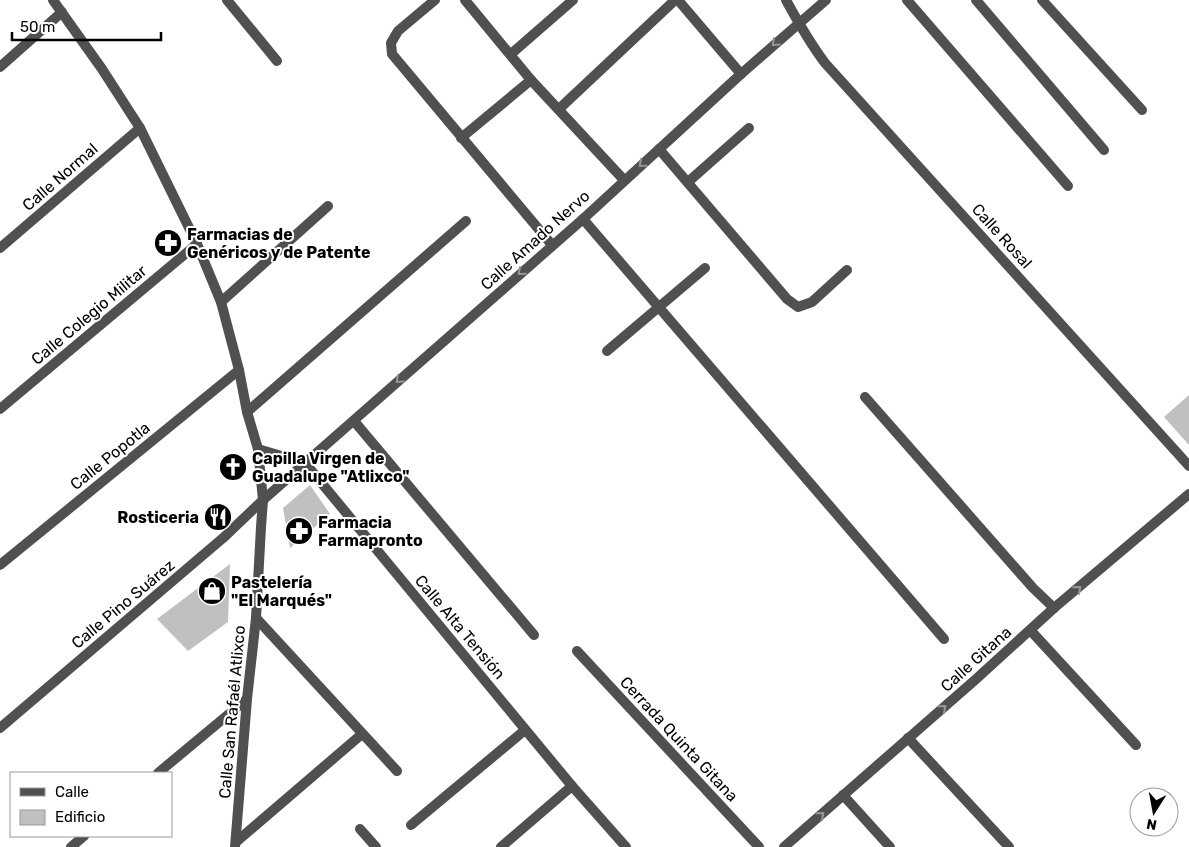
<svg xmlns="http://www.w3.org/2000/svg" width="1189" height="847" font-family="Rubik,sans-serif">
  <style>
    .building { fill: #c0c0c0 }
    .lines { fill: none; stroke-linecap: round; stroke-linejoin: round }
    .minor { stroke: #505050; stroke-width: 10 }
    .tertiary { stroke: #505050; stroke-width: 10 }
    .oneway { stroke: #969696 }
    .labels { text-anchor: middle; dominant-baseline: central; stroke-width: 4; stroke-linejoin: round; paint-order: stroke }
    .street-label { font-size: 16px; fill: #000; stroke: #fff }
    .poi-label { font-size: 16px; font-weight: bold; fill: #000; stroke: #fff; text-anchor: start }
  </style>
  <rect width="100%" height="100%" fill="#fff"/>
  <!-- building -->
  <g class="building">
    <polygon points="1189,395 1189,445 1164,417"/>
    <polygon points="310,485 330,514 290,548 283,508"/>
    <polygon points="230,564 228,622 188,651 157,619"/>
  </g>
  <g class="lines">
    <!-- minor -->
    <g class="minor">
      <polyline points="227,0 277,61"/>
      <polyline points="435,0 398,31 391,43 392,54 552,245"/>
      <polyline points="465,0 531,80 624,180"/>
      <polyline points="678,0 741,74"/>
      <path d="M786,0C798,22 810,43 825,63L1189,466"/>
      <polyline points="907,0 1068,186"/>
      <polyline points="976,0 1104,150"/>
      <polyline points="1042,0 1142,110"/>
      <polyline points="511,54 573,0"/>
      <polyline points="0,67 62,12"/>
      <polyline points="559,109 675,0"/>
      <polyline points="461,138 531,80"/>
      <polyline points="659,149 787,299 798,307 812,302 847,270"/>
      <polyline points="688,182 749,128"/>
      <polyline points="583,219 944,639"/>
      <polyline points="0,248 140,128"/>
      <polyline points="221,302 328,206"/>
      <polyline points="607,351 705,268"/>
      <polyline points="865,397 1033,588 1054,608"/>
      <polyline points="0,409 197,244"/>
      <polyline points="247,412 466,221"/>
      <polyline points="354,421 534,635"/>
      <polyline points="258,449 305,463 572,786 626,847"/>
      <polyline points="0,565 239,370"/>
      <polyline points="256,618 397,771"/>
      <polyline points="1031,631 1136,745"/>
      <polyline points="577,651 759,847"/>
      <polyline points="0,728 223,538 263,500"/>
      <polyline points="908,738 1009,847"/>
      <polyline points="158,773 247,699"/>
      <polyline points="843,795 890,847"/>
      <polyline points="411,825 525,730"/>
      <polyline points="360,829 376,847"/>
      <polyline points="236,842 362,734"/>
      <polyline points="71,847 84,836"/>
      <polyline points="501,847 572,786"/>
    </g>
    <!-- tertiary -->
    <g class="tertiary">
      <polyline points="53,0 102,69 140,128 197,244 221,302 239,370 247,412 258,449 263,500 261,527 256,618 247,699 235,847"/>
      <polyline points="263,500 583,219 741,74 826,0"/>
      <polyline points="784,847 975,680 1054,608 1189,494"/>
    </g>
  </g>
  <!-- one-way arrows -->
  <defs><path id="oneway-chevron" d="M-2-3.5L2.5 0L-2 3.5" fill="none" stroke-width="1.6" stroke-linecap="round" stroke-linejoin="round" transform="scale(1.25)"/></defs>
  <g class="oneway">
    <use href="#oneway-chevron" transform="translate(775 43) rotate(138)"/>
    <use href="#oneway-chevron" transform="translate(642 164) rotate(139)"/>
    <use href="#oneway-chevron" transform="translate(521 272) rotate(139)"/>
    <use href="#oneway-chevron" transform="translate(399 380) rotate(138)"/>
    <use href="#oneway-chevron" transform="translate(1078 589) rotate(-40)"/>
    <use href="#oneway-chevron" transform="translate(943 708) rotate(-41)"/>
    <use href="#oneway-chevron" transform="translate(821 815) rotate(-41)"/>
  </g>
  <!-- icons -->
  <defs>
    <symbol id="pharmacy-disc" viewBox="-11 -11 22 22"><circle r="9.5" fill="#000" stroke="#fff"/><path d="M-2-6h4v4h4v4h-4v4h-4v-4h-4v-4h4Z" fill="#fff"/></symbol>
    <symbol id="church-disc" viewBox="-11 -11 22 22"><circle r="9.5" fill="#000" stroke="#fff"/><path d="M-1.2-6h2.4v3.5h3.3v2.4h-3.3V6h-2.4V-.1h-3.3v-2.4h3.3Z" fill="#fff"/></symbol>
    <symbol id="restaurant-disc" viewBox="-11 -11 22 22"><circle r="9.5" fill="#000" stroke="#fff"/><path d="M-5-6h1v4h1v-4h1v4h1v-4h1v5L-1.5 .5V6h-2V.5L-5-1ZM5-6V6H3V1.5H1.5Q1.5-4 5-6Z" fill="#fff"/></symbol>
    <symbol id="shop-disc" viewBox="-11 -11 22 22"><circle r="9.5" fill="#000" stroke="#fff"/><path d="M-5-2.5h2.3a2.7 3.5 0 0 1 5.4 0H5L5.5 6h-11ZM-1.5-2.5h3a1.5 2.3 0 0 0-3 0Z" fill="#fff"/></symbol>
  </defs>
  <g fill-rule="evenodd">
    <use href="#pharmacy-disc" x="152" y="227" width="32" height="32"/>
    <use href="#church-disc" x="217" y="451" width="32" height="32"/>
    <use href="#restaurant-disc" x="202" y="501" width="32" height="32"/>
    <use href="#pharmacy-disc" x="283" y="515" width="32" height="32"/>
    <use href="#shop-disc" x="196" y="575" width="32" height="32"/>
  </g>
  <g class="labels">
    <!-- street labels -->
    <g class="street-label">
      <text transform="translate(60 177) rotate(-41)">Calle Normal</text>
      <text transform="translate(1002 236) rotate(48)">Calle Rosal</text>
      <text transform="translate(535 240) rotate(-42)">Calle Amado Nervo</text>
      <text transform="translate(89 315) rotate(-40)">Calle Colegio Militar</text>
      <text transform="translate(110 456) rotate(-39)">Calle Popotla</text>
      <text transform="translate(123 604) rotate(-40)">Calle Pino Suárez</text>
      <text transform="translate(460 627) rotate(50)">Calle Alta Tensión</text>
      <text transform="translate(976 659) rotate(-42)">Calle Gitana</text>
      <text transform="translate(232 712) rotate(-85)">Calle San Rafaél Atlixco</text>
      <text transform="translate(679 739) rotate(47)">Cerrada Quinta Gitana</text>
    </g>
    <!-- poi labels -->
    <g class="poi-label">
      <text x="187" y="234">Farmacias de<tspan x="187" dy="18">Genéricos y de Patente</tspan></text>
      <text x="252" y="458">Capilla Virgen de<tspan x="252" dy="18">Guadalupe "Atlixco"</tspan></text>
      <text x="199" y="517" text-anchor="end">Rosticeria</text>
      <text x="318" y="522">Farmacia<tspan x="318" dy="18">Farmapronto</tspan></text>
      <text x="231" y="582">Pastelería<tspan x="231" dy="18">"El Marqués"</tspan></text>
    </g>
  </g>
  <!-- legend -->
  <rect x="10" y="772" width="162" height="65" fill="#ffffff" stroke="#999999"/>
  <rect x="20" y="788" width="25" height="8" fill="#505050" stroke="#999999"/>
  <text x="55" y="797" font-size="15" fill="#000000">Calle</text>
  <rect x="20" y="810" width="25" height="15" fill="#c0c0c0" stroke="#999999"/>
  <text x="55" y="822" font-size="15" fill="#000000">Edificio</text>
  <!-- north arrow -->
  <g transform="translate(1154 812) rotate(191)"><circle r="24" fill="#ffffff" stroke="#999999"/>
  <path d="M0-4L9 19L0 12L-9 19Z" fill="#000000"/>
  <text y="-8" font-size="14" font-weight="bold" text-anchor="middle" fill="#000000">N</text>
  </g>
  <!-- scale -->
  <path d="M12 32v8h149v-8" fill="none" stroke="#000000" stroke-width="2.5"/>
  <text x="20" y="32" font-size="15" fill="#000000" stroke="#ffffff" stroke-width="4" paint-order="stroke">50 m</text>
</svg>
